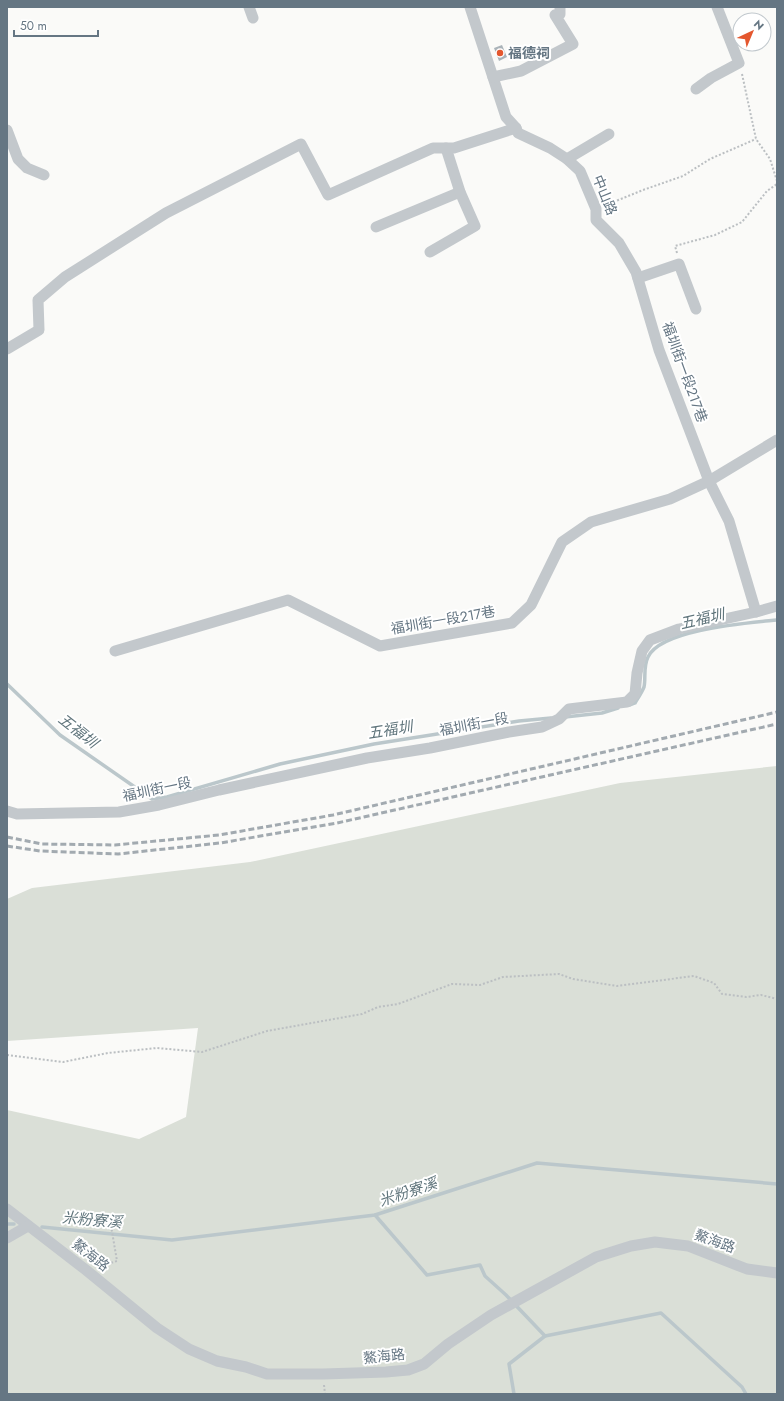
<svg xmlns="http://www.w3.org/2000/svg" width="784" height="1401" font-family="Jost,'Noto Sans TC',sans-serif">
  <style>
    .green { fill: #dadfd7 }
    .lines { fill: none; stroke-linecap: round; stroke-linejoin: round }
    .stream { stroke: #bbc7cb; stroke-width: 3.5 }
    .building { fill: #aab3b9 }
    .path { stroke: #bbbfc2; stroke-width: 2; stroke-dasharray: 2 2; stroke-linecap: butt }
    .minor { stroke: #c3c8cc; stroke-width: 11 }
    .rail { stroke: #a2aab0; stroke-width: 3; stroke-dasharray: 6 3; stroke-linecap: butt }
    .poi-dot { fill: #e4572e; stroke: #fff; stroke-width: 1.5 }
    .labels { text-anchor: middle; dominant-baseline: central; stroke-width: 4; stroke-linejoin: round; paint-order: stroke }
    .poi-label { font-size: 14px; font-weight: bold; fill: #657683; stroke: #fff; text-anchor: start }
    .street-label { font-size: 14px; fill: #657683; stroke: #fff }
    .water-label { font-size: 15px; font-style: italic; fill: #60757c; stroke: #fff }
  </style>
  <rect width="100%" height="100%" fill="#fafaf8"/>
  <!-- green -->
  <polygon class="green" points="777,766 777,1394 7,1394 7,1110 139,1139 186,1117 198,1028 7,1041 7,899 32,888 250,862 620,783"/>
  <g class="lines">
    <!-- stream -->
    <g class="stream">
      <polyline points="7,684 60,735 152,799 167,797 280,764 374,744 519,721 551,718"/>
      <path d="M630,705L635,703C638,698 642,692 644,687C646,678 643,667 648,657C661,629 748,623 777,620"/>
      <polyline points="565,717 602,713 618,708"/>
      <polyline points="375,1215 427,1275 480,1265 485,1276 506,1295 545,1336 661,1313 742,1387 746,1394"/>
      <polyline points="7,1224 14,1224"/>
      <polyline points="42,1227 172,1240 375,1215 537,1163 777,1184"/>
      <polyline points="514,1394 509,1364 545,1336"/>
    </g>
  </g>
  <!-- building -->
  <polygon class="building" points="502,45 507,57 499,61 494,48"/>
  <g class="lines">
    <!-- path -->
    <g class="path">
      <polyline points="742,74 756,139 770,159 777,181"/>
      <polyline points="606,205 643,190 683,176 710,159 756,139"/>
      <polyline points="677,253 675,246 715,235 742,222 767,191 777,184"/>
      <polyline points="7,1055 63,1062 108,1053 157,1048 202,1052 267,1031 362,1014 378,1007 398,1004 452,984 480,985 503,977 559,974 573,979 617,986 694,976 714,983 722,994 746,997 761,995 777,999"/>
      <polyline points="102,1269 104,1265 117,1261 109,1214"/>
      <polyline points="324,1385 325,1394"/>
    </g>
    <!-- minor -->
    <g class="minor">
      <polyline points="249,7 253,18"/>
      <polyline points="470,7 506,117 516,128 518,133 550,148 567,159 580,171 596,209 596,220 619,243 636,272 659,350 709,481 729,521 756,612"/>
      <polyline points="493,77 521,71 573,44 555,15 560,14 560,7"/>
      <polyline points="696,89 711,78 739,63 717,7"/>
      <polyline points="7,130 18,159 27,168 44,175"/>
      <polyline points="567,159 609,134"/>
      <polyline points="376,227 460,192"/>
      <polyline points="430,252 475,226 460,192 446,148"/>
      <polyline points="638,278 679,264 696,309"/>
      <polyline points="7,349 39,330 38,300 65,277 166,213 301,144 328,195 433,148 454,148 516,128"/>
      <polyline points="115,651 288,600 380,646 512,623 531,605 562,542 591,522 670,499 709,481 777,440"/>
      <polyline points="7,811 17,814 119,812 159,805 219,790 367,758 430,748 509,732 542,727 559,719 569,709 627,702 635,694 637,673 642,651 650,640 679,629 756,612 777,606"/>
      <polyline points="7,1209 86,1270 157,1328 189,1349 217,1361 246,1367 267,1374 323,1374 386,1372 408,1370 424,1364 448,1344 491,1315 596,1257 631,1246 655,1242 688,1246 747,1269 777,1273"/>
      <polyline points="7,1238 28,1226"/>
    </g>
    <!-- rail -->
    <g class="rail">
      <polyline points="7,837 42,844 115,845 219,835 333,815 777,712"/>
      <polyline points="7,846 40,851 118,854 220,843 337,823 777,724"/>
    </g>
  </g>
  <!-- markers -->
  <circle class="poi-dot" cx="500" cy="53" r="4"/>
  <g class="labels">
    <!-- poi labels -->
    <g class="poi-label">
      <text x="508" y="53">福德祠</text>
    </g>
    <!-- street labels -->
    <g class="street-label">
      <text transform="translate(605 195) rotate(68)">中山路</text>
      <text transform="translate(685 372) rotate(70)">福圳街一段217巷</text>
      <text transform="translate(443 620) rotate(-10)">福圳街一段217巷</text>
      <text transform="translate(474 724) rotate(-11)">福圳街一段</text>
      <text transform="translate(157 789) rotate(-12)">福圳街一段</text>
      <text transform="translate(715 1241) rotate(20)">鰲海路</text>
      <text transform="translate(91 1255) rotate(38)">鰲海路</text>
      <text transform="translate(384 1356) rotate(-6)">鰲海路</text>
    </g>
    <!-- water labels -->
    <g class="water-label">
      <text transform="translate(702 619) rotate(-13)">五福圳</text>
      <text transform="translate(390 730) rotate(-9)">五福圳</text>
      <text transform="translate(78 731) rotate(38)">五福圳</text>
      <text transform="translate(408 1192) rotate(-18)">米粉寮溪</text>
      <text transform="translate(92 1220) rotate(5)">米粉寮溪</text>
    </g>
  </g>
  <!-- border -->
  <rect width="784" height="1401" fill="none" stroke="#657683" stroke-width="16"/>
  <!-- north arrow -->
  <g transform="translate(752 32) rotate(44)"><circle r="19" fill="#ffffff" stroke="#c1c8cd"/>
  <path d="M0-3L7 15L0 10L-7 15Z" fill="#e4572e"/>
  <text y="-6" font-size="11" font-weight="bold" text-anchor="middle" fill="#657683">N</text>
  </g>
  <!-- scale -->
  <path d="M14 30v6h84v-6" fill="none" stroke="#657683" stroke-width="2"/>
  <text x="20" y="30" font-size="12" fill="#657683" stroke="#ffffff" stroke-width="3" paint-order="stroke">50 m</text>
</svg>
